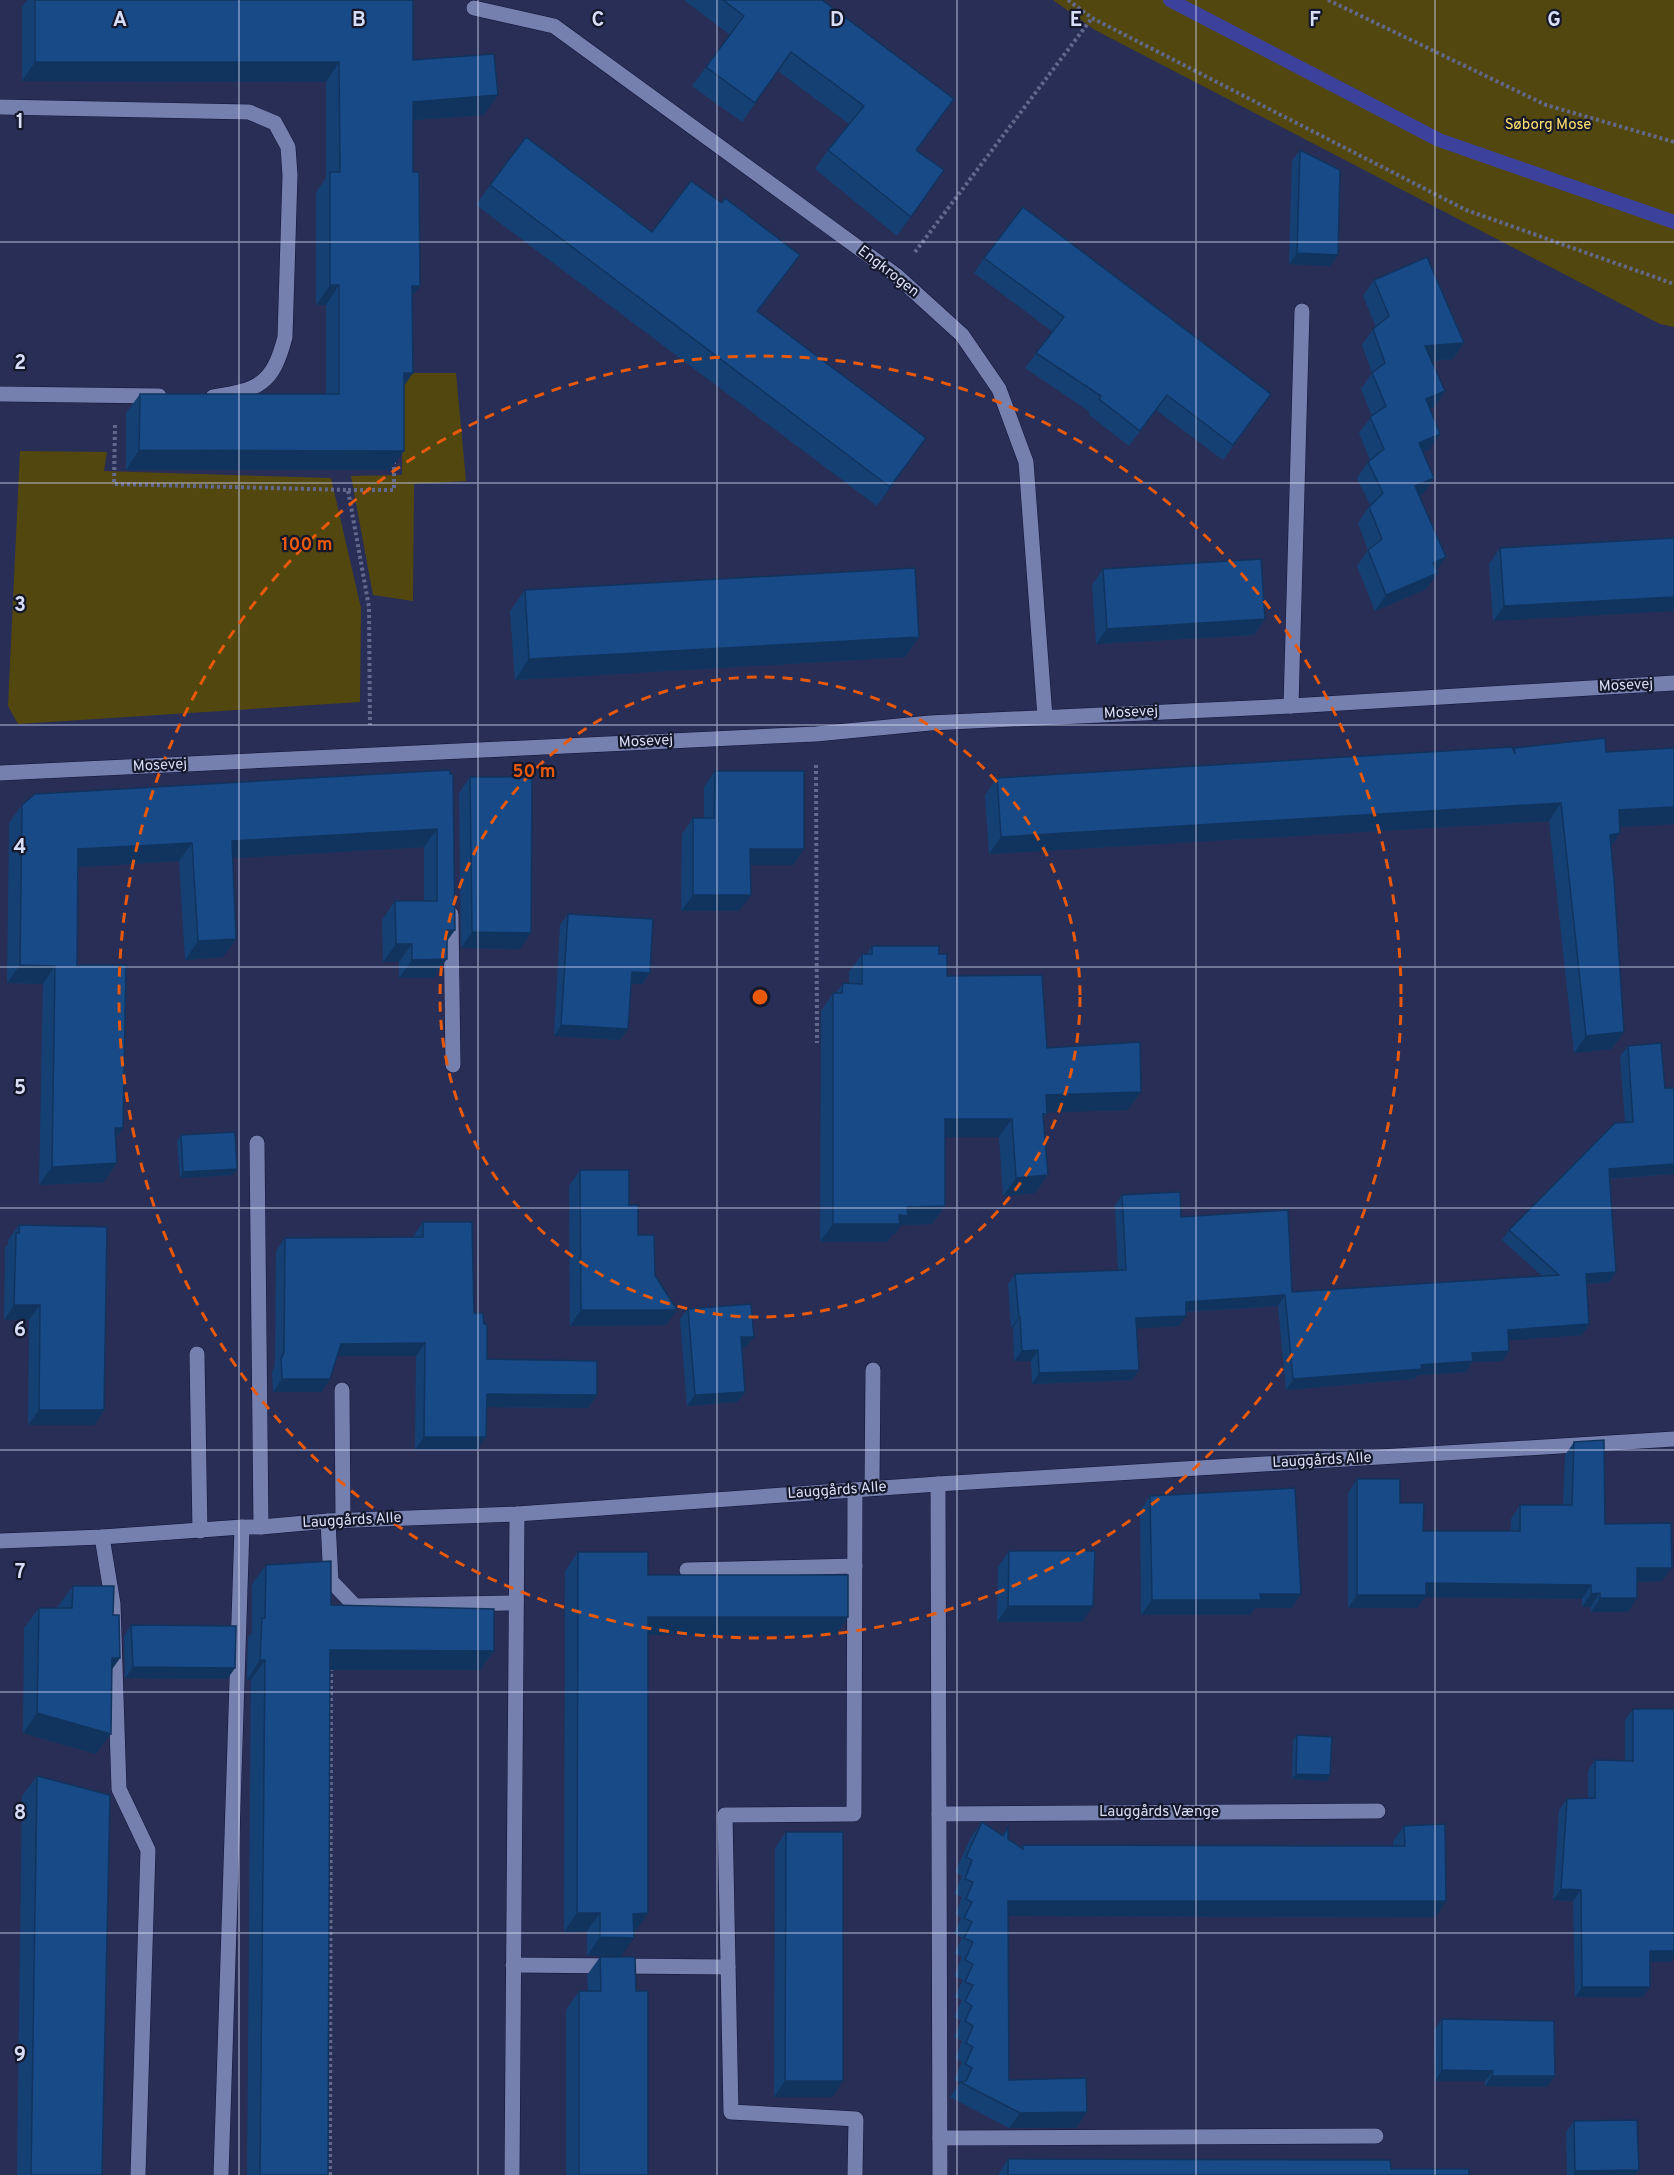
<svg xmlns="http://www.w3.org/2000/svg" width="1674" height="2175" font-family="Overpass,sans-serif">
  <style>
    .green { fill: #534710 }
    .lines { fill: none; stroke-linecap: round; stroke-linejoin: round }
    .stream { stroke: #3c429b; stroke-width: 14 }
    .minor-casing { stroke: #12143a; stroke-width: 16 }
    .path { stroke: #63698c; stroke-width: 4; stroke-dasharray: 3 3; stroke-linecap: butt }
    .minor { stroke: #7680ae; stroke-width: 15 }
    .wall { fill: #154074 }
    .shaded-wall { fill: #11345e }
    .building { fill: #184a87; stroke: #11345e; stroke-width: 1.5 }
    .grid { fill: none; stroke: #d8def7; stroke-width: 1.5; stroke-opacity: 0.55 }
    .ring { fill: none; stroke: #e8590c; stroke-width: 3; stroke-dasharray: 10 8 }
    .labels { text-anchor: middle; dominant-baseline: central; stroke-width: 4.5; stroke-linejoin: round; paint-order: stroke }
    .park-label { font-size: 15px; fill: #fee16d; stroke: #15182a }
    .street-label { font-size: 15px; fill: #d8def7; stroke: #15182a }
    .grid-label { font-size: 20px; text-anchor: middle; font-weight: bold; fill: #d8def7; stroke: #15182a; stroke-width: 4.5; stroke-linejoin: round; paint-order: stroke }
    .centre { fill: #e8590c; stroke: #15182a; stroke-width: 3 }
    .ring-label { font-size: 18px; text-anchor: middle; font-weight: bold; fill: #e8590c; stroke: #15182a; stroke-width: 4.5; stroke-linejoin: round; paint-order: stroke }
  </style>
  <rect width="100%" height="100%" fill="#282e56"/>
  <!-- green -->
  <g class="green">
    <polygon points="1053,0 1674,0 1674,327 1660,324 1095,30"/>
    <polygon points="403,373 456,373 466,481 414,484 413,601 373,595 351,476 402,475"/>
    <polygon points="20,451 107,452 104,471 331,478 361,608 360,702 18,724 8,706"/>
  </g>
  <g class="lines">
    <!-- stream -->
    <polyline class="stream" points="1170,0 1439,140 1674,222"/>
    <defs>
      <g id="minor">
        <polyline points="474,8 554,26 897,276 962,335 999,389 1026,462 1045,717"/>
        <path d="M0,107L249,112L275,123L288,147L290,175L285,337C273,384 259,390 213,397"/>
        <polyline points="0,394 159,396"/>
        <polyline points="1291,706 1302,311"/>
        <polyline points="0,773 816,734 930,723 1291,706 1674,683"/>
        <polyline points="451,914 453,1065"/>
        <polyline points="257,1143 261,1527"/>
        <polyline points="197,1354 200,1531"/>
        <polyline points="342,1390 343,1521"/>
        <polyline points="938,1484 940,2175"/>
        <polyline points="872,1488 873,1370"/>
        <polyline points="328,1521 331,1581 355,1606 516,1603"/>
        <polyline points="102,1537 113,1604 119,1789 148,1850 138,2175"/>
        <polyline points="0,1541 102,1537 242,1527 261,1527 328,1521 517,1514 938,1484 1674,1439"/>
        <polyline points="687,1570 855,1566"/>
        <polyline points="939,1814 1378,1811"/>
        <polyline points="513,1965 728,1967"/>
        <polyline points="940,2138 1376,2136"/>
        <polyline points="221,2175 242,1527"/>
        <polyline points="512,2175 517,1514"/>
        <polyline points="855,2175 856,2119 731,2112 725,1815 854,1814 855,1490"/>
      </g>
    </defs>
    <!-- minor casing -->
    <use href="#minor" class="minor-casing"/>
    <!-- path -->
    <g class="path">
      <polyline points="1068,0 1092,18 1466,210 1674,284"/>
      <polyline points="1328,0 1546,105 1674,142"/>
      <polyline points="915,252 1092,18"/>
      <polyline points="115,425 114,484 348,490 369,607 370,725"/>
      <polyline points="348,490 394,490 394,461"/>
      <polyline points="816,765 817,1043"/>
      <polyline points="330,2175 331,1666"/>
    </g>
    <!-- minor -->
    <use href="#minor" class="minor"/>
  </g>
  <!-- wall -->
  <g class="wall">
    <polygon points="27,0 413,0 413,60 484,115 413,120 413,172 420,286 412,296 404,385 390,470 126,470 126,413 140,394 326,394 326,305 316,305 316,192 326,178 326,82 22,81 22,7"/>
    <polygon points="684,0 822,0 954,99 917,150 944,170 897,236 815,169 828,150 849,124 778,71 742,122 692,86 730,35"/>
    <polygon points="1300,150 1338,255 1330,266 1289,264 1292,161"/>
    <polygon points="490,185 652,232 722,203 800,255 758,312 912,458 877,506 476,205"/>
    <polygon points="984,258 1260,410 1223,460 1156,410 1129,446 1088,414 1090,412 1025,368 1053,332 974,273"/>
    <polygon points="1374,280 1453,359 1432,361 1445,391 1434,407 1430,409 1429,450 1423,452 1423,494 1419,495 1446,557 1436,570 1426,589 1375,611 1357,566 1368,550 1358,523 1370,505 1357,478 1368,462 1370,460 1359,433 1372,416 1361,389 1372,373 1362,345 1373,329 1376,327 1363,296"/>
    <polygon points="1674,538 1493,621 1489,564 1500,548"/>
    <polygon points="1103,569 1265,619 1254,635 1096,644 1092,585"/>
    <polygon points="525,590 919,637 905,657 515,680 510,611"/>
    <polygon points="1514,748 1606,752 1674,748 1674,824 1620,827 1620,833 1611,846 1612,1049 1574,1053 1549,821 989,854 985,795 997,778 1513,750"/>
    <polygon points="450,770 447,941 434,978 399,978 399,962 383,962 382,920 395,901 424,901 424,847 232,858 223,957 185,960 179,861 78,867 77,965 123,1128 116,1139 104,1182 39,1185 43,984 7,983 9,823 22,805"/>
    <polygon points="715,771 804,849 793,865 750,865 739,911 681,911 682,834 693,818 704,818 704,787"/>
    <polygon points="470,777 520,949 461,948 459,793"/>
    <polygon points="568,914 650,973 642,984 631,983 628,1029 620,1040 554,1036 560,925"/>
    <polygon points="872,946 939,954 947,976 1047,1048 1128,1110 1047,1112 1043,1119 1035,1193 1003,1196 999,1137 945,1137 945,1206 932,1224 901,1225 895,1234 893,1234 887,1242 820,1242 821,1011 833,993 836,993 843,983 849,984 849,972 862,954 867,954"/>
    <polygon points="1628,1046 1665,1088 1674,1174 1610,1179 1616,1272 1609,1282 1587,1284 1589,1324 1582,1335 1508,1340 1509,1351 1502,1361 1472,1362 1466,1372 1418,1375 1414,1379 1286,1390 1278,1306 1186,1312 1179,1326 1136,1328 1139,1370 1132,1380 1032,1384 1031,1361 1014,1361 1013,1327 1011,1328 1008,1284 1015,1274 1118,1270 1115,1205 1122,1195 1181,1217 1292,1292 1542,1276 1502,1240 1509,1230 1625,1123 1620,1056"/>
    <polygon points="181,1135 233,1175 180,1178 177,1141"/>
    <polygon points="580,1170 629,1205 638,1235 655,1275 666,1325 570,1326 569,1186"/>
    <polygon points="423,1222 474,1313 487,1359 597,1395 588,1408 486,1407 486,1437 477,1450 415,1450 416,1356 337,1356 322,1392 273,1392 272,1372 275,1365 276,1251 285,1238 414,1237 414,1235"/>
    <polygon points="19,1225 104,1410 94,1425 28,1425 29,1320 4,1320 5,1248 8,1244 8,1240"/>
    <polygon points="688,1309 746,1347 742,1348 745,1392 737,1402 687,1406 680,1319"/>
    <polygon points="1574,1442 1605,1524 1662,1581 1637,1582 1637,1598 1628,1612 1591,1612 1591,1607 1582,1607 1582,1599 1425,1597 1417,1608 1348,1608 1348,1493 1357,1479 1400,1503 1423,1531 1511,1531 1511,1519 1520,1505 1563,1505 1565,1455"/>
    <polygon points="1150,1496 1301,1594 1291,1608 1255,1608 1250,1615 1141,1615 1140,1511"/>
    <polygon points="1009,1551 1093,1606 1082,1622 997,1622 998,1567"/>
    <polygon points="578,1552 648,1575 848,1617 835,1635 648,1635 635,1932 633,1932 621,1956 587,1956 587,1931 564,1932 565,1571"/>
    <polygon points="266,1565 331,1605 494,1651 480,1670 330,1670 328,2175 247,2175 251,1680 247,1680 248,1637 252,1633 252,1584"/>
    <polygon points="73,1586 113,1615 120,1658 112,1669 96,1754 23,1733 24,1628 39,1608 58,1608 58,1606"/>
    <polygon points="131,1625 235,1668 227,1679 125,1678 124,1636"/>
    <polygon points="1633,1709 1671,1962 1650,1962 1643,1997 1575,1997 1573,1901 1553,1900 1559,1810 1567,1799 1588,1799 1588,1771 1595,1760 1625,1761 1625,1720"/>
    <polygon points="1297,1735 1327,1781 1292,1779 1293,1741"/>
    <polygon points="37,1776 102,2175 17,2175 22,1796"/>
    <polygon points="982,1822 1002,1835 1008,1827 1008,1839 1022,1848 1023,1845 1393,1846 1393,1841 1404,1826 1436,1917 1008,1916 1009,2080 1076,2128 1009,2128 950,2097 960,2083 954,2079 962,2062 955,2058 962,2041 954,2037 961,2021 954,2017 962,2000 954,1997 963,1980 954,1976 962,1957 954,1954 962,1938 954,1933 961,1918 955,1914 962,1897 954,1894 962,1876 955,1872 971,1837"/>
    <polygon points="786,1832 843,2081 832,2097 774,2097 775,1848"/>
    <polygon points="600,1957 636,1991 648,2175 566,2175 566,2010 579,1991 588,1991 587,1975"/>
    <polygon points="1442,2019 1547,2087 1485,2086 1485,2081 1435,2081 1434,2030"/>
    <polygon points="1574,2121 1635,2175 1567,2175 1566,2132"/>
    <polygon points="1008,2159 1391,2169 1469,2175 998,2175"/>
  </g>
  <!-- shaded-wall -->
  <g class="shaded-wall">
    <polygon points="35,62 339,62 326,82 22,81"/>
    <polygon points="498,95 484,115 399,121 413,102"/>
    <polygon points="1297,253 1338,255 1330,266 1289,264"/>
    <polygon points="800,255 786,274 743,331 757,311"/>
    <polygon points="330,285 339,285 326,305 316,305"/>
    <polygon points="412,286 420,286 406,305"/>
    <polygon points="1464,343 1453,359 1414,362 1425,346"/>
    <polygon points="404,373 413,373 399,393"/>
    <polygon points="1445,391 1434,407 1415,415 1426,399"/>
    <polygon points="1440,434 1429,450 1408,459 1419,443"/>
    <polygon points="926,438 912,458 877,506 890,487"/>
    <polygon points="139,450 404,451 390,470 126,470"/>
    <polygon points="1434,478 1423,494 1404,502 1415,486"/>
    <polygon points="1446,557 1435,573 1433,563"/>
    <polygon points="1438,573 1426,589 1375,611 1386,595"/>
    <polygon points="1674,597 1674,611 1493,621 1504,606"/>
    <polygon points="1265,619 1254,635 1096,644 1107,629"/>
    <polygon points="919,637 905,657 515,680 529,659"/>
    <polygon points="1561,803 1549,821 989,854 1001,837"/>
    <polygon points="1674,807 1674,824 1607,828 1619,810"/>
    <polygon points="437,829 424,847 219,859 232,841"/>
    <polygon points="1620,833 1608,850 1610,835"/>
    <polygon points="192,843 179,861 66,868 78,849"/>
    <polygon points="750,849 804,849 793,865 739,865"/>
    <polygon points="693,895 751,895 739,911 681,911"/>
    <polygon points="447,930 455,930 442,948"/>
    <polygon points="472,932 531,933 520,949 461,948"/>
    <polygon points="236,939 223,957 185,960 198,941"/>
    <polygon points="396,944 412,944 399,962 383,962"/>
    <polygon points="447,959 434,978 399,978 412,960"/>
    <polygon points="20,965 55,966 43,984 7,983"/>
    <polygon points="632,972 650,973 642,984 624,983"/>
    <polygon points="561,1025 628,1029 620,1040 554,1036"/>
    <polygon points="1624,1032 1612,1049 1574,1053 1586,1036"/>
    <polygon points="1141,1092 1128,1110 1033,1113 1046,1095"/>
    <polygon points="945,1119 1012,1119 999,1137 932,1137"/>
    <polygon points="115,1128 123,1128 110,1146"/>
    <polygon points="117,1163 104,1182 39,1185 52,1167"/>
    <polygon points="1674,1164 1674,1174 1602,1179 1609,1169"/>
    <polygon points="237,1169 233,1175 180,1178 183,1172"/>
    <polygon points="1048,1175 1035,1193 1003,1196 1016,1178"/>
    <polygon points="945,1206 932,1224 901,1225 895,1234 893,1234 887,1242 820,1242 833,1224 899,1215 907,1207"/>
    <polygon points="1616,1272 1609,1282 1579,1284 1586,1274"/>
    <polygon points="1285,1295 1278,1306 1178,1312 1186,1302"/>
    <polygon points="14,1305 40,1305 29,1320 4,1320"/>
    <polygon points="581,1310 677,1310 666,1325 570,1326"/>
    <polygon points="1186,1316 1179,1326 1129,1329 1136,1318"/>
    <polygon points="1019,1317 1020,1317 1013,1327 1011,1328"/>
    <polygon points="1589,1324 1582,1335 1501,1341 1508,1330"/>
    <polygon points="741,1337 754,1337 746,1347 733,1348"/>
    <polygon points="425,1343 416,1356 332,1356 341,1344"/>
    <polygon points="1038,1350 1031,1361 1014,1361 1022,1351"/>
    <polygon points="1509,1351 1502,1361 1472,1362 1466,1372 1418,1375 1414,1379 1286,1390 1293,1379 1421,1365 1472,1353"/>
    <polygon points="1139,1370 1132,1380 1032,1384 1039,1373"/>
    <polygon points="282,1379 330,1379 322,1392 273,1392"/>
    <polygon points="745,1392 737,1402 687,1406 695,1395"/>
    <polygon points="487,1394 597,1395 588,1408 478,1407"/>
    <polygon points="39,1410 104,1410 94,1425 28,1425"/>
    <polygon points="424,1437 486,1437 477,1450 415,1450"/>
    <polygon points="1637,1568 1672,1568 1662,1581 1628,1582"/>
    <polygon points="1426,1583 1591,1585 1582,1599 1425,1597 1417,1608 1348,1608 1357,1595"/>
    <polygon points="1600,1593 1591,1607 1582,1607 1591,1594"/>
    <polygon points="1260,1594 1301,1594 1291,1608 1255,1608 1250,1615 1141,1615 1152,1600"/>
    <polygon points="1600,1598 1637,1598 1628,1612 1591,1612"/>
    <polygon points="1008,1606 1093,1606 1082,1622 997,1622"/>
    <polygon points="648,1617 848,1617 835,1635 635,1635"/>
    <polygon points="330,1650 494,1651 480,1670 317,1670"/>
    <polygon points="112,1658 120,1658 106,1678"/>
    <polygon points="260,1660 265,1660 251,1680 247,1680"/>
    <polygon points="133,1667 235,1668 227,1679 125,1678"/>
    <polygon points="37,1713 111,1734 96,1754 23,1733"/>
    <polygon points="1296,1774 1330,1775 1327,1781 1292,1779"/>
    <polygon points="1561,1889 1581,1890 1573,1901 1553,1900"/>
    <polygon points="1008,1901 1446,1901 1436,1917 997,1916"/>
    <polygon points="577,1913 600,1913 587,1931 564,1932"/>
    <polygon points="648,1913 635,1932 620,1932 633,1914"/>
    <polygon points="600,1937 634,1938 621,1956 587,1956"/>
    <polygon points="1650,1951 1674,1951 1674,1957 1671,1962 1642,1962"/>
    <polygon points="1582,1987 1650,1987 1643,1997 1575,1997"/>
    <polygon points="1442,2070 1493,2071 1485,2081 1435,2081"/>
    <polygon points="1492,2076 1555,2076 1547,2087 1485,2086"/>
    <polygon points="785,2081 843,2081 832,2097 774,2097"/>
    <polygon points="1087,2112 1076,2128 1009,2128 1020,2113"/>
    <polygon points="1639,2170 1635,2175 1573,2175 1575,2171"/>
  </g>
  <!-- building -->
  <g class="building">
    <polygon points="35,0 413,0 413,60 494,54 498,95 413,102 413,172 419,172 420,286 412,286 413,373 404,373 404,451 139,450 140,394 339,394 339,285 330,285 330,172 340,172 339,62 35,62"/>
    <polygon points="723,0 822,0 954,99 916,150 944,170 911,217 828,150 864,106 791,52 755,103 706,67 744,16"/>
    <polygon points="526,137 652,232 691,181 722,203 725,198 800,255 757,311 926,438 890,487 490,185"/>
    <polygon points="1300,150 1340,170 1338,255 1297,253"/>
    <polygon points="1023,207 1271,394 1233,445 1167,395 1140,431 1099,399 1101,396 1036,353 1064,317 984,258"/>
    <polygon points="1427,257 1464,343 1425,346 1445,391 1426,399 1440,434 1419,443 1434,478 1415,486 1446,557 1433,563 1438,573 1386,595 1368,550 1382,539 1369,507 1383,493 1368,462 1384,449 1370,417 1386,406 1372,373 1385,363 1373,329 1389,316 1374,280"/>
    <polygon points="1674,538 1674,597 1504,606 1500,548"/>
    <polygon points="1261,559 1265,619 1107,629 1103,569"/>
    <polygon points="915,568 919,637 529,659 525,590"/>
    <polygon points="1605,738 1606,752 1674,748 1674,807 1619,810 1620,833 1610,835 1614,879 1624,1032 1586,1036 1561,803 1001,837 997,778 1512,747 1515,754 1514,748"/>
    <polygon points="450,770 450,774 453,774 455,930 447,930 447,959 412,960 412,944 396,944 395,901 437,901 437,829 232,841 236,939 198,941 192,843 78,849 77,965 126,965 123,1128 115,1128 117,1163 52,1167 55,966 20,965 22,805 35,794"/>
    <polygon points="715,771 804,771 804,849 750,849 751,895 693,895 693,818 714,818"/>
    <polygon points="470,777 532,777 531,933 472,932"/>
    <polygon points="568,914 653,919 650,973 632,972 628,1029 561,1025"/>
    <polygon points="872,946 939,946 939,954 947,954 947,976 1042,975 1047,1048 1140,1042 1141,1092 1046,1095 1047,1114 1043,1114 1048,1175 1016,1178 1012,1119 945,1119 945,1206 907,1207 908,1216 899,1215 900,1224 833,1224 833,993 842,993 843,983 862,984 862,954 872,954"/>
    <polygon points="1661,1043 1665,1088 1674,1088 1674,1164 1609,1169 1616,1272 1586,1274 1589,1324 1508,1330 1509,1351 1472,1353 1473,1361 1421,1365 1422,1369 1293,1379 1285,1295 1186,1302 1186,1316 1136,1318 1139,1370 1039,1373 1038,1350 1022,1351 1020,1317 1019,1317 1015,1274 1126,1270 1122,1195 1180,1192 1181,1217 1288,1210 1292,1292 1559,1275 1509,1230 1615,1123 1633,1122 1628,1046"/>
    <polygon points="235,1132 237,1169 183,1172 181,1135"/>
    <polygon points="580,1170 629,1170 629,1205 638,1205 638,1235 654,1235 655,1275 677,1310 581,1310"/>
    <polygon points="423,1222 472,1222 474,1313 483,1313 484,1324 487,1324 487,1359 597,1361 597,1395 487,1394 486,1437 424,1437 425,1343 341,1344 330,1379 282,1379 281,1359 284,1352 285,1238 423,1237"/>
    <polygon points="19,1225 107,1227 104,1410 39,1410 40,1305 14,1305 16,1233 19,1233"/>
    <polygon points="751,1304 754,1337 741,1337 745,1392 695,1395 688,1309"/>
    <polygon points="1604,1440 1605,1524 1671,1523 1672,1568 1637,1568 1637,1598 1600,1598 1600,1593 1591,1594 1591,1585 1426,1583 1426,1595 1357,1595 1357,1479 1400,1479 1400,1503 1424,1503 1423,1531 1520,1531 1520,1505 1572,1505 1574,1442"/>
    <polygon points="1295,1488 1301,1594 1260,1594 1261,1600 1152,1600 1150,1496"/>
    <polygon points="1009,1551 1095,1551 1093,1606 1008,1606"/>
    <polygon points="578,1552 648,1552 648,1575 848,1575 848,1617 648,1617 648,1913 633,1914 634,1938 600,1937 600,1913 577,1913"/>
    <polygon points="331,1561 331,1605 494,1609 494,1651 330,1650 328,2175 260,2175 265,1660 260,1660 262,1618 265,1618 266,1565"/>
    <polygon points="73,1586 114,1586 113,1615 119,1615 120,1658 112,1658 111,1734 37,1713 39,1608 72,1608"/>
    <polygon points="131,1625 236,1626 235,1668 133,1667"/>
    <polygon points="1633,1709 1674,1709 1674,1951 1650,1951 1650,1987 1582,1987 1581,1890 1561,1889 1567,1799 1595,1798 1595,1760 1633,1761"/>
    <polygon points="1297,1735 1332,1737 1330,1775 1296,1774"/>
    <polygon points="37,1776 110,1795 102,2175 31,2175"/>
    <polygon points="982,1822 1003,1836 1008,1827 1008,1839 1023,1849 1023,1845 1405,1846 1404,1826 1445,1824 1446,1901 1008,1901 1009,2080 1086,2078 1087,2112 1020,2113 960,2082 966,2081 972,2068 965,2064 973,2047 966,2043 973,2026 965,2021 972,2006 965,2001 973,1985 965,1982 973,1964 965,1960 973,1942 964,1938 972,1922 964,1918 972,1902 966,1899 973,1882 965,1879 972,1860 966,1857"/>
    <polygon points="786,1832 843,1832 843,2081 785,2081"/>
    <polygon points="600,1957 635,1957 636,1991 648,1991 648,2175 579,2175 579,1991 601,1991"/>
    <polygon points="1442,2019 1554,2021 1555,2076 1492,2076 1493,2071 1442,2070"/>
    <polygon points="1637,2120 1639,2170 1575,2171 1574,2121"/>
    <polygon points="1008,2159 1390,2160 1391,2169 1469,2169 1469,2175 1008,2175"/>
  </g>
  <!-- grid -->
  <path class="grid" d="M239,0V2175M478,0V2175M717,0V2175M957,0V2175M1196,0V2175M1435,0V2175M0,242H1674M0,483H1674M0,725H1674M0,967H1674M0,1208H1674M0,1450H1674M0,1692H1674M0,1933H1674"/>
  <!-- distance rings -->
  <g class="ring">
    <circle cx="760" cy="997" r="320"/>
    <circle cx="760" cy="997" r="641"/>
  </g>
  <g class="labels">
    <!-- park labels -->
    <g class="park-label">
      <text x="1548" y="125">Søborg Mose</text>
    </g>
    <!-- street labels -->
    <g class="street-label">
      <text transform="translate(888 272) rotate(38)">Engkrogen</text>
      <text transform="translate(1626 686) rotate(-3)">Mosevej</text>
      <text transform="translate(1131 713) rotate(-3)">Mosevej</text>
      <text transform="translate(646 742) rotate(-3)">Mosevej</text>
      <text transform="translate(160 766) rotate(-3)">Mosevej</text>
      <text transform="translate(1322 1461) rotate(-3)">Lauggårds Alle</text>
      <text transform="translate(837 1491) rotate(-4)">Lauggårds Alle</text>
      <text transform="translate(352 1521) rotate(-3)">Lauggårds Alle</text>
      <text x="1159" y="1812">Lauggårds Vænge</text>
    </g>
  </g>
  <g class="grid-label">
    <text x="120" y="26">A</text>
    <text x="359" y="26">B</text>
    <text x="598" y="26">C</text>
    <text x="837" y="26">D</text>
    <text x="1076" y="26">E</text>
    <text x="1315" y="26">F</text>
    <text x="1554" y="26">G</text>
    <text x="20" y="128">1</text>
    <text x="20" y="369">2</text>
    <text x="20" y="611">3</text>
    <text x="20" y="853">4</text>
    <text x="20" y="1094">5</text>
    <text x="20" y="1336">6</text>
    <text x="20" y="1578">7</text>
    <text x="20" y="1819">8</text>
    <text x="20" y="2061">9</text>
  </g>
  <circle cx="760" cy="997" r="9" class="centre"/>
  <g class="ring-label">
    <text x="307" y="550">100 m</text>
    <text x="534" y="777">50 m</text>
  </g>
</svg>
